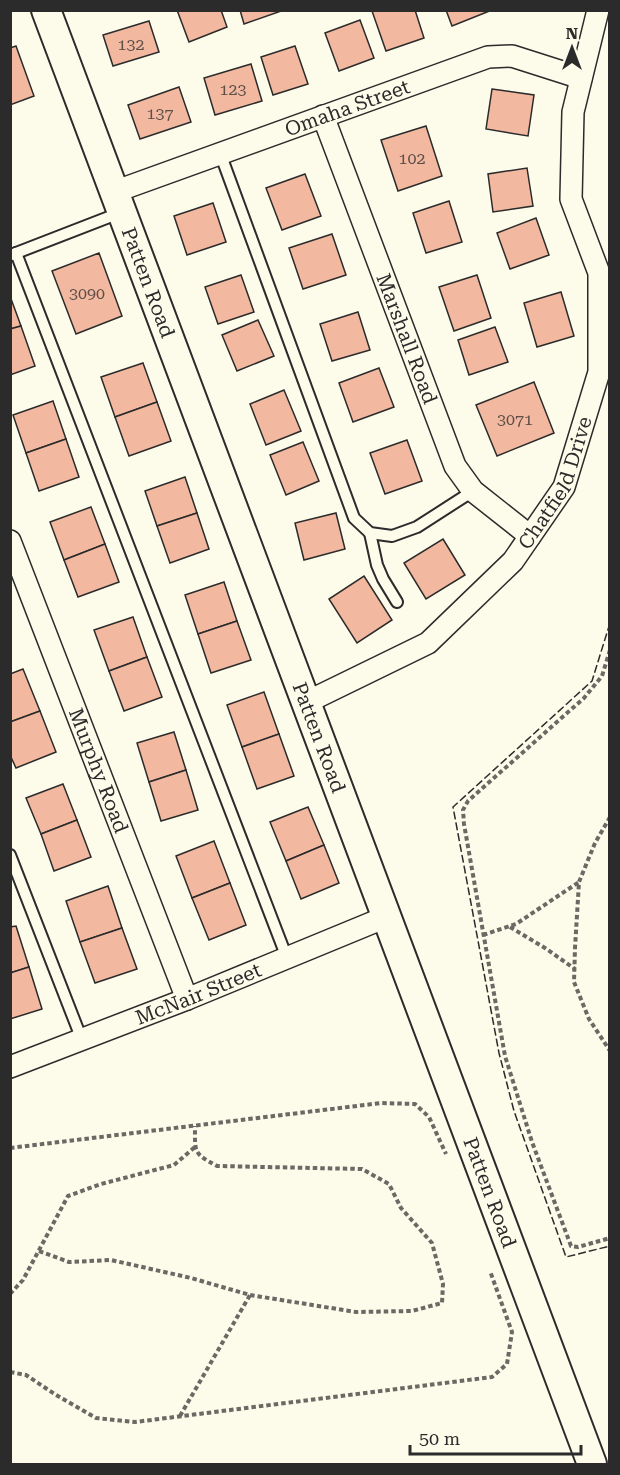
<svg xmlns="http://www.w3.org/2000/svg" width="620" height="1475" font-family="'Roboto Serif',serif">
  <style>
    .building { fill: #f2b8a0; stroke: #2b2b2b; stroke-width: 1.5 }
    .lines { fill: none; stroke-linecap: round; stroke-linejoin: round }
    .lane-casing { stroke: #2b2b2b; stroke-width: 14 }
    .street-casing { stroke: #2b2b2b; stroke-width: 24 }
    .secondary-casing { stroke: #2b2b2b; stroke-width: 32 }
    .path { stroke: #6a6964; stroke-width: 4; stroke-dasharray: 4.5 3; stroke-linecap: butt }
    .lane { stroke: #fdfbea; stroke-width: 10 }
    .street { stroke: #fdfbea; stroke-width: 21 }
    .secondary { stroke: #fdfbea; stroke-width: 28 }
    .fence { stroke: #2b2b2b; stroke-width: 1.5; stroke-dasharray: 8 3; stroke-linecap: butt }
    .labels { text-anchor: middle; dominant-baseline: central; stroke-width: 4.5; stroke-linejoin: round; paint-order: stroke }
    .number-label { font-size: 16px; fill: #5d4e48 }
    .street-label { font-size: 20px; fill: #2b2b2b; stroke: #fdfbea }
  </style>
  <rect width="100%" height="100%" fill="#fdfbea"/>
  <!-- building -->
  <g class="building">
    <polygon points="177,10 221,10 227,27 189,42"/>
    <polygon points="240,10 284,10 244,24"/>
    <polygon points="375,10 415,10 424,38 386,51 372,11"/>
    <polygon points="446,10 492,10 452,26"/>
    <polygon points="360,20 374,58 339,71 325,33"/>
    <polygon points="149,21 159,52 113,66 103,35"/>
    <polygon points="16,46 34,96 10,105 10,48"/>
    <polygon points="295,46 308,84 273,95 261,57"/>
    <polygon points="251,64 262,101 215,115 204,78"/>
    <polygon points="179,87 191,122 140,139 128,105"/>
    <polygon points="492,89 534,95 528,136 486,129"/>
    <polygon points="426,126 442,176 398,191 381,140"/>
    <polygon points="527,168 533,206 493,212 488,174"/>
    <polygon points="305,174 321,216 282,230 266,188"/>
    <polygon points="449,201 462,242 426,253 413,213"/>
    <polygon points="213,203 226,242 187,255 174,216"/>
    <polygon points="536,218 549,255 510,269 497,233"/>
    <polygon points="332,234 346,275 303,289 289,248"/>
    <polygon points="99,253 122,316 76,334 52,271"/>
    <polygon points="241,275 254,312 218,324 205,287"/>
    <polygon points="477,275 491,318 454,331 439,287"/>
    <polygon points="561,292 574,336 537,347 524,303"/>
    <polygon points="10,296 21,326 10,329"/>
    <polygon points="358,312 370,350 332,361 320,324"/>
    <polygon points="258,320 274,356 237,371 222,335"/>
    <polygon points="21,326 35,366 10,375 10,329"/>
    <polygon points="495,327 508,362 469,375 458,340"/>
    <polygon points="143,363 157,402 115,417 101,377"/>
    <polygon points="379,368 394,407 353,422 339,383"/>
    <polygon points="534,382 554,433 497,456 476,405"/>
    <polygon points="284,390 301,431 266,445 250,404"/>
    <polygon points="53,401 66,439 26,453 13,415"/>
    <polygon points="157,402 171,441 129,456 115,417"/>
    <polygon points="66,439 79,477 39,491 26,453"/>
    <polygon points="407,440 422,481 385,494 370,453"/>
    <polygon points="303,442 319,481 286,495 270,455"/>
    <polygon points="185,477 197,513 157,526 145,491"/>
    <polygon points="91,507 105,544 64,560 50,522"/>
    <polygon points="197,513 209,549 170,563 157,526"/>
    <polygon points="336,513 345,549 304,560 295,523"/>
    <polygon points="443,539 465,575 426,599 404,563"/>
    <polygon points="105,544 119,582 78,597 64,560"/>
    <polygon points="364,576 392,620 357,643 329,599"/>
    <polygon points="224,582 237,621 198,634 185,595"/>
    <polygon points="133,617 147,657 109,671 94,630"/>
    <polygon points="237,621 251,660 211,673 198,634"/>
    <polygon points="147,657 162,697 124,711 109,671"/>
    <polygon points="23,669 40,711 10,722 10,674"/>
    <polygon points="264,692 279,734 242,747 227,705"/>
    <polygon points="40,711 56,752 16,768 10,755 10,722"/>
    <polygon points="174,732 186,770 149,782 137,743"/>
    <polygon points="279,734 294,776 257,789 242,747"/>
    <polygon points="186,770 198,810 161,821 149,782"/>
    <polygon points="63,784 77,820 41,834 26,798"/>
    <polygon points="308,807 324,845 286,861 270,822"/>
    <polygon points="77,820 91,857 54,871 41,834"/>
    <polygon points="214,841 230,883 192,898 176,856"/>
    <polygon points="324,845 339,883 301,899 286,861"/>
    <polygon points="230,883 246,925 209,940 192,898"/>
    <polygon points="108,886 122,928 80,942 66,901"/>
    <polygon points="16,926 29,967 10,973 10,927"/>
    <polygon points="122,928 137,969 95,983 80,942"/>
    <polygon points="29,967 42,1009 10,1019 10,973"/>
  </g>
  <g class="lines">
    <defs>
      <g id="lane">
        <polyline points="220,153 354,518 370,533 392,536 417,527 473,491"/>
        <polyline points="16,253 287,958"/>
        <polyline points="11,255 122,212"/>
        <polyline points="370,533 377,565 383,579 397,602"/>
        <polyline points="10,855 82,1040"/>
      </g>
      <g id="street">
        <path id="s1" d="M323,116L455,466L473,491L530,536"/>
        <path id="s2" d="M114,192L488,57L512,56L581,78"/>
        <path id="s3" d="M10,541L187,999"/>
        <path id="s4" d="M305,703L428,643L513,561L564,487L599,372V273L571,199L573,112L598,10"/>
        <path id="s5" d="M10,1067L187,999L386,917"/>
      </g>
      <g id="secondary">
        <path id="s6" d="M46,10L592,1464"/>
      </g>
    </defs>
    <!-- lane casing -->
    <use href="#lane" class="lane-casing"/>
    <!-- street casing -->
    <use href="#street" class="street-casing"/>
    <!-- secondary casing -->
    <use href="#secondary" class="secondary-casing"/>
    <!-- path -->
    <g class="path">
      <polyline points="610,650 602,676 584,698 468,801 463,810 464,824 505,1056 532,1142 571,1246 578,1247 610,1238"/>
      <polyline points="610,817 595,843 579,882 575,948 574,982 589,1019 610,1051"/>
      <polyline points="510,927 545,948 575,969"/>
      <polyline points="483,935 516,924 579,882"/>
      <polyline points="10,1148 381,1103 415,1104 429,1117 446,1154"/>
      <path d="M39,1251L69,1262L111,1260L191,1278L250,1295L356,1312L412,1311L442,1303L443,1284L432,1243L401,1208L389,1184L362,1169L217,1166C193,1153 195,1153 195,1126"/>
      <polyline points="10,1294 23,1280 68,1196 101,1184 174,1165 195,1147"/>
      <polyline points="10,1372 26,1375 56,1395 96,1418 135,1422 492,1377 507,1364 512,1332 490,1271"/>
      <polyline points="180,1416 250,1295"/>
    </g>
    <!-- lane -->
    <use href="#lane" class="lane"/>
    <!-- street -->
    <use href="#street" class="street"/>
    <!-- secondary -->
    <use href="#secondary" class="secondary"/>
    <!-- fence -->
    <polyline class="fence" points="610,623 592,681 453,807 499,1053 514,1111 566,1257 610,1246"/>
  </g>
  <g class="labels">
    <!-- number labels -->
    <g class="number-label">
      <text x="131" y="44">132</text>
      <text x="233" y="89">123</text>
      <text x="160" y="113">137</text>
      <text x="412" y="158">102</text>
      <text x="87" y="293">3090</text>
      <text x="515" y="419">3071</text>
    </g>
    <!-- street labels -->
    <g class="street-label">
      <text stroke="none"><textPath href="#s2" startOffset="248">Omaha Street</textPath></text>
      <text stroke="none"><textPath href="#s6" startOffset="291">Patten Road</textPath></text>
      <text stroke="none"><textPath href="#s1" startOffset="238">Marshall Road</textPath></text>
      <text stroke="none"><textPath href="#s4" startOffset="345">Chatfield Drive</textPath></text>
      <text stroke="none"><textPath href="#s6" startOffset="777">Patten Road</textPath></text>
      <text stroke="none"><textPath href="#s3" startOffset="246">Murphy Road</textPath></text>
      <text stroke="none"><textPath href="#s5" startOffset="202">McNair Street</textPath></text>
      <text stroke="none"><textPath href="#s6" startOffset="1263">Patten Road</textPath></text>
    </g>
  </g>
  <!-- border -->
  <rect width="620" height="1475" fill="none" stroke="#2b2b2b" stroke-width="24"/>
  <!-- north arrow -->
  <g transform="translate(572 48)" stroke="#fdfbea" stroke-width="4.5" paint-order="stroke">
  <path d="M0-4.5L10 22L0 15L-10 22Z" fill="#2b2b2b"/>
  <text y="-9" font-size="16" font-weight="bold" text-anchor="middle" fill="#2b2b2b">N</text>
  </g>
  <!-- scale -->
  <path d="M410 1445v9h171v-9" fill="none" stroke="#2b2b2b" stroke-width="3"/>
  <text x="419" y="1445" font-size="18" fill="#2b2b2b" stroke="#fdfbea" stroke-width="4.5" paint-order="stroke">50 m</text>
</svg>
